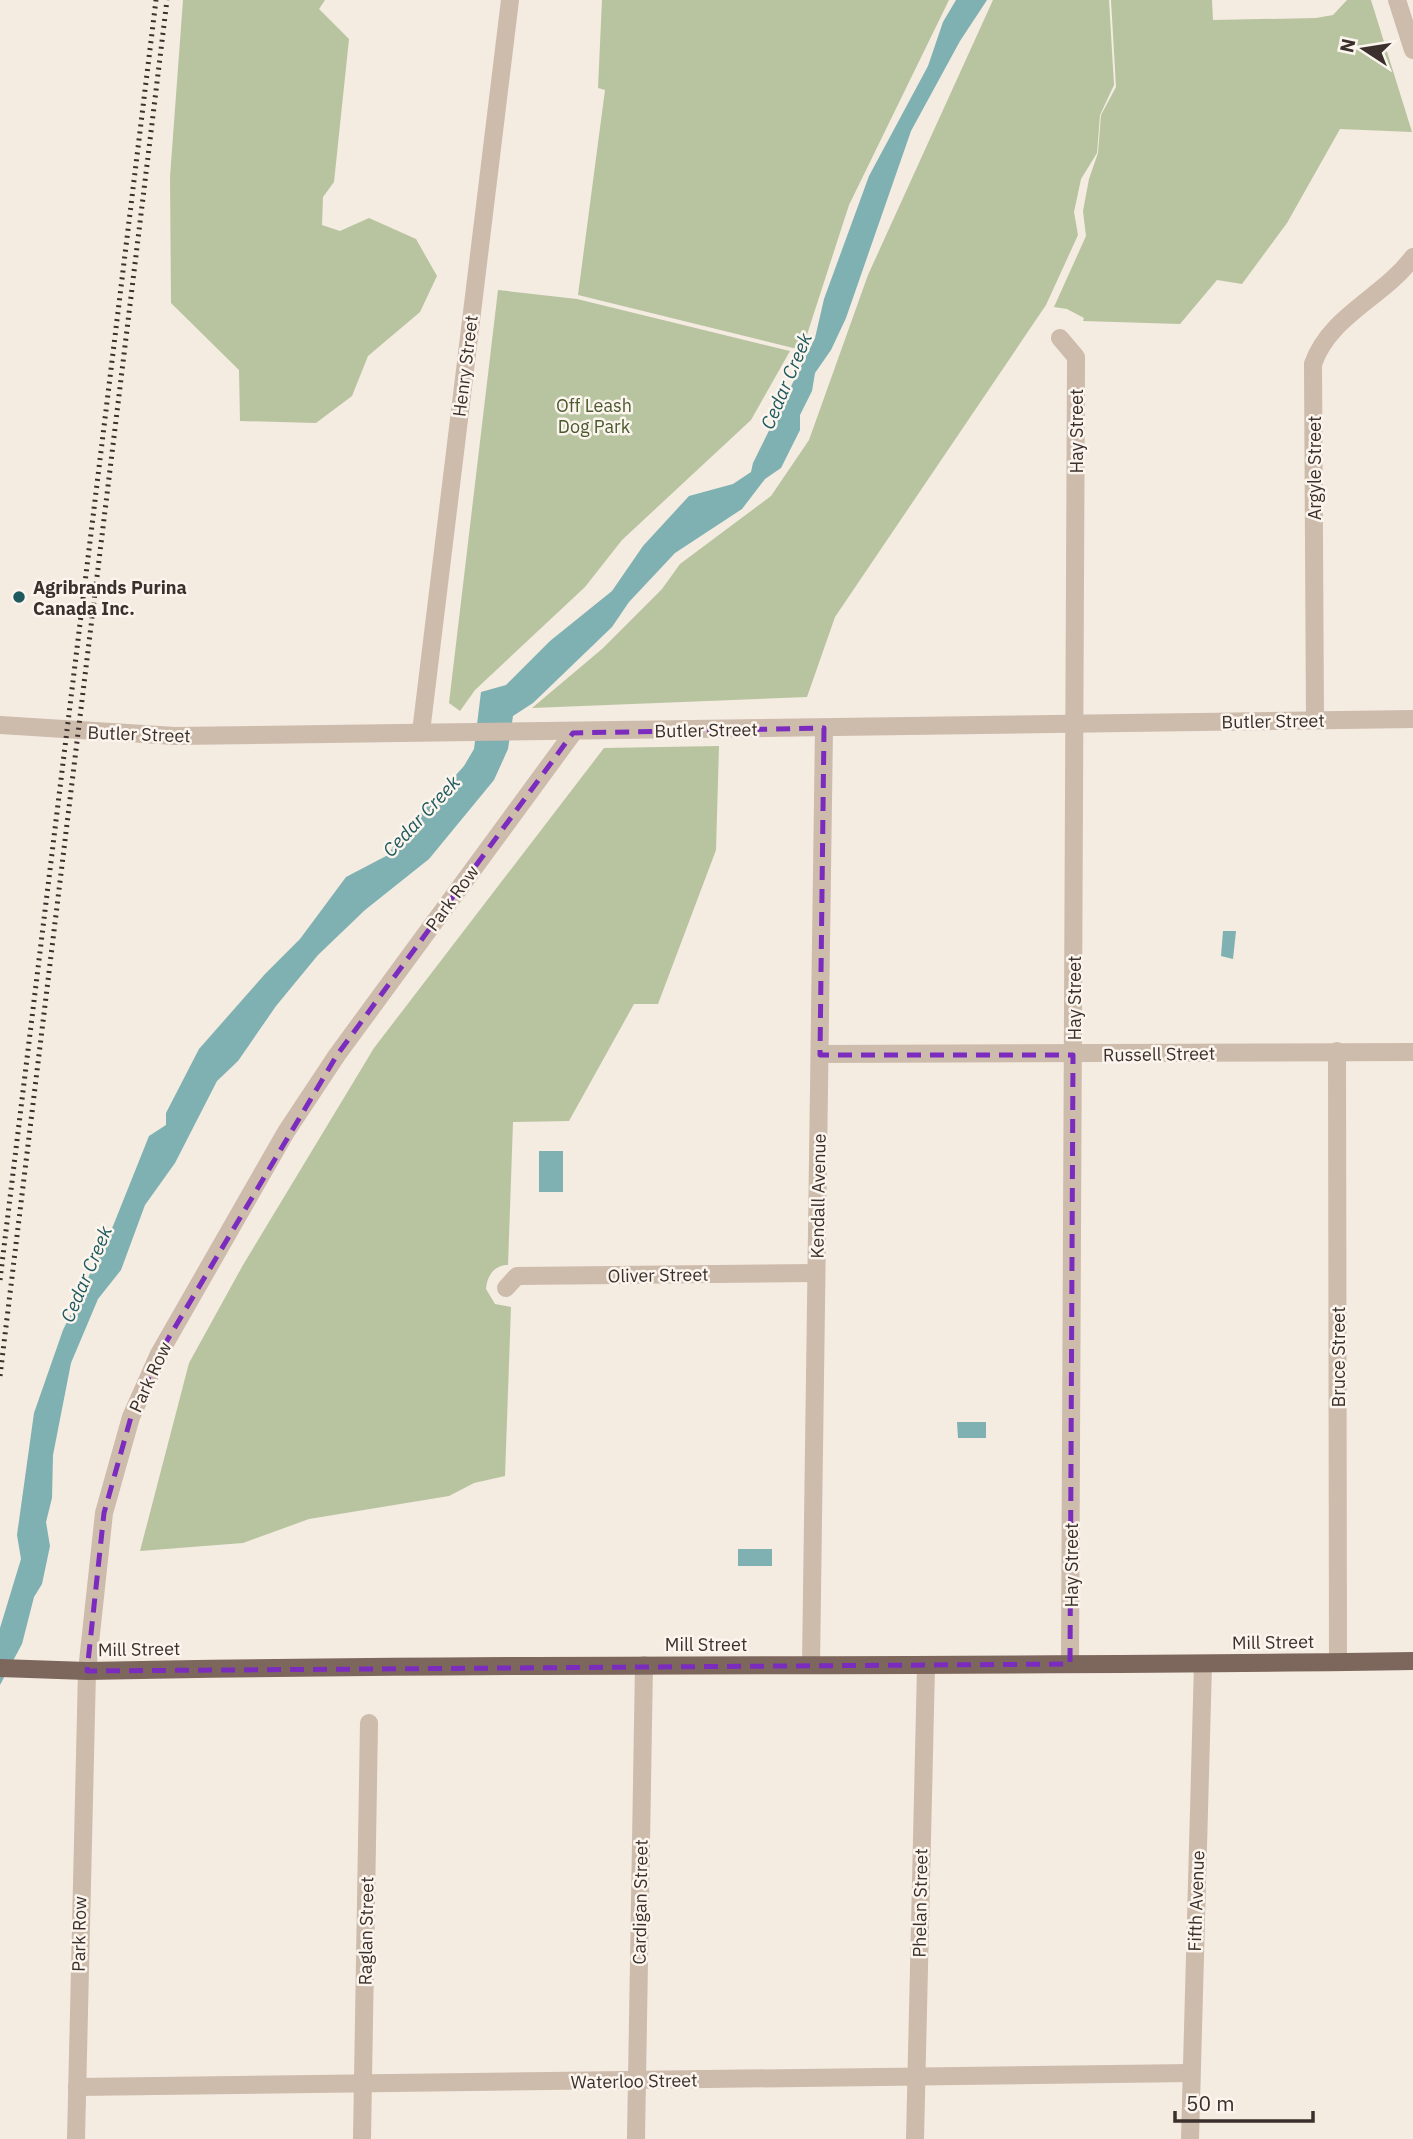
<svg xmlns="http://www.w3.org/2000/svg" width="1413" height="2139" font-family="'IBM Plex Sans',sans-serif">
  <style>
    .green { fill: #b8c4a0 }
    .water { fill: #7fb0b2 }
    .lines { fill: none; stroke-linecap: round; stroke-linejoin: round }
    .minor { stroke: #cdbbac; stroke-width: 18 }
    .major { stroke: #7d675c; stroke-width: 18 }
    .rail { stroke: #3b302b; stroke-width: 5; stroke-dasharray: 2 5; stroke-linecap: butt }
    .marked { fill: none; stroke: #7b2cbf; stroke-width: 5; stroke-dasharray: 14 9; stroke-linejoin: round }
    .poi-dot { fill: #1f5a5e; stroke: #fbf5ee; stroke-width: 2.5 }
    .labels { text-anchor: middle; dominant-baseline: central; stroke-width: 5; stroke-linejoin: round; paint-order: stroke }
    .street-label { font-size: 18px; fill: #3b302b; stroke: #fbf5ee }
    .park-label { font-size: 18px; fill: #4a5a2e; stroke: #fbf5ee }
    .poi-label { font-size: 18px; font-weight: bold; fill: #3b302b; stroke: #fbf5ee; text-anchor: start }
    .water-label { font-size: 19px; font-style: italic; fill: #1f5a5e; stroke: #fbf5ee }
  </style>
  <rect width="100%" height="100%" fill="#f4ebe1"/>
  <!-- green -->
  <g class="green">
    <polygon points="183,0 325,0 319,9 349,39 334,182 323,197 322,225 340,231 369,218 416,239 437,276 420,312 368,356 352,396 316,423 240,421 239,370 171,303 170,177"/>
    <polygon points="602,0 949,0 849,205 803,347 793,348 578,295 605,90 598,88"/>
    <polygon points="993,0 1109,0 1114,85 1100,115 1097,153 1081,179 1074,212 1078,235 1046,305 835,617 807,697 532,708 602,649 662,589 680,564 771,496 809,440 868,275"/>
    <polygon points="1111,0 1212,0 1213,20 1316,18 1333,15 1347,0 1371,0 1412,132 1340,129 1287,223 1242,284 1217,280 1180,324 1083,321 1084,318 1067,309 1054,307 1086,236 1083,211 1089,179 1098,153 1101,115 1116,87"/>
    <polygon points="498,290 577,299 790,351 751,420 622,540 585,587 475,690 460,711 449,703"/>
    <path d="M719,746L716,850L658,1004H634L569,1121L513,1122L508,1265C494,1265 487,1276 486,1289L495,1304L511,1307L505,1476L474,1483L449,1496L309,1519L243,1543L140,1551L189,1363L243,1265L374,1048L604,748Z"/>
  </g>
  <!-- water -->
  <g class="water">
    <polygon points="956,0 987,0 960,41 911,131 846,318 831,350 815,373 812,391 800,415 800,430 781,468 765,479 742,509 675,553 629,602 612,627 533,703 513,716 508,749 494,780 429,859 365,910 318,955 276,1006 238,1061 217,1081 175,1163 145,1205 121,1270 98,1299 71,1363 53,1455 52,1498 46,1522 50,1546 42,1584 34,1597 22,1644 0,1685 0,1628 21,1559 17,1535 34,1413 63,1330 113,1226 149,1136 166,1125 166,1113 199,1049 265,974 300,939 346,877 388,855 397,840 464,766 474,749 481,692 506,685 550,641 612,591 643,546 689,496 733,484 751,472 753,463 815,338 824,299 869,176 928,66 943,22"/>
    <polygon points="1223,931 1236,931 1233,959 1221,956"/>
    <rect x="539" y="1151" width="24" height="41"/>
    <polygon points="957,1422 986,1422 986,1438 958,1438"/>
    <rect x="738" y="1549" width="34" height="17"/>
  </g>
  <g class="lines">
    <!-- minor -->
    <g class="minor">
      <polyline points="1397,0 1413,50"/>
      <polyline points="1060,338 1076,357 1076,362 1070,1664"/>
      <path d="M1315,720L1313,364C1330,315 1384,297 1413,257"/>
      <polyline points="0,725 175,736 1413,719"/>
      <polyline points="421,732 510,0"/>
      <polyline points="1337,1051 1338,1662"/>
      <polyline points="820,1054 1413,1052"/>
      <polyline points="506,1288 517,1276 816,1273"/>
      <polyline points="811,1665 824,728"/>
      <polyline points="77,2087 1191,2073"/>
      <polyline points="76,2139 87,1671 104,1513 131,1417 159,1354 286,1132 337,1055 573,733"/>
      <polyline points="362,2139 369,1723"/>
      <polyline points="636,2139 644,1665"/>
      <polyline points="915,2139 926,1667"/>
      <polyline points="1190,2139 1203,1664"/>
    </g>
    <!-- major -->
    <path class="major" d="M0,1668L87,1671C529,1662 971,1668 1413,1661"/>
    <!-- rail -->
    <g class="rail">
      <polyline points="0,1280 156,0"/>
      <polyline points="0,1376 167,0"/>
    </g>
  </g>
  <!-- marked area -->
  <path class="marked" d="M824,728L820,1055H1073L1070,1664L87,1671L104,1513L131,1417L159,1354L337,1055L573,733Z"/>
  <!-- markers -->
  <circle class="poi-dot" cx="19" cy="597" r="7"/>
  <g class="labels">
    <!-- street labels -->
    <g class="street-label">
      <text transform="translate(465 366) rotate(-83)">Henry Street</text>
      <text transform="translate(1076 431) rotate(-90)">Hay Street</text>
      <text transform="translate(1314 468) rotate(-90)">Argyle Street</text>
      <text transform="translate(1273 721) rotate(-1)">Butler Street</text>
      <text transform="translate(706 730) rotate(-1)">Butler Street</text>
      <text transform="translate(139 734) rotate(2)">Butler Street</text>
      <text transform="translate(452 898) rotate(-54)">Park Row</text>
      <text transform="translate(1074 998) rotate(-90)">Hay Street</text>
      <text transform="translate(1159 1054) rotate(-1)">Russell Street</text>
      <text transform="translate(818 1196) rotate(-89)">Kendall Avenue</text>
      <text transform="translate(658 1275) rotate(-1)">Oliver Street</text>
      <text transform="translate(1338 1357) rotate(-90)">Bruce Street</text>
      <text transform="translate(150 1377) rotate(-65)">Park Row</text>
      <text transform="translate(1071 1565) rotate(-90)">Hay Street</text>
      <text transform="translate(1273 1642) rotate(-1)">Mill Street</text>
      <text x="706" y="1644">Mill Street</text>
      <text transform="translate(139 1649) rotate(-1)">Mill Street</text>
      <text transform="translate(1196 1901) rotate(-88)">Fifth Avenue</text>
      <text transform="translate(640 1902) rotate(-89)">Cardigan Street</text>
      <text transform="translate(920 1903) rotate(-89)">Phelan Street</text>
      <text transform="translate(366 1931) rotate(-89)">Raglan Street</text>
      <text transform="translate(79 1934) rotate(-89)">Park Row</text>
      <text transform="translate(634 2081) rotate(-1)">Waterloo Street</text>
    </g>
    <!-- park labels -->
    <g class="park-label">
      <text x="594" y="405">Off Leash<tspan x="594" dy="21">Dog Park</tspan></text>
    </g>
    <!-- poi labels -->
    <g class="poi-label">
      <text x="33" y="587">Agribrands Purina<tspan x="33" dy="21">Canada Inc.</tspan></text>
    </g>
    <!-- water labels -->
    <g class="water-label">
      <text transform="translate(786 381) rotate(-67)">Cedar Creek</text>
      <text transform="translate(421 816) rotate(-47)">Cedar Creek</text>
      <text transform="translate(86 1274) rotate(-67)">Cedar Creek</text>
    </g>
  </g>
  <!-- north arrow -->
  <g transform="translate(1364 49) rotate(282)" stroke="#fbf5ee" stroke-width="5" paint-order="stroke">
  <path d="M0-5L12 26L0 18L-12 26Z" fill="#3b302b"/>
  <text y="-10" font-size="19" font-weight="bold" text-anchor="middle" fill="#3b302b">N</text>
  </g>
  <!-- scale -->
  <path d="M1175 2111v10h138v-10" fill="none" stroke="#3b302b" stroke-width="3.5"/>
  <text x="1186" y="2111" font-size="21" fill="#3b302b" stroke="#fbf5ee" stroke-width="5" paint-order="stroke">50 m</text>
</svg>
